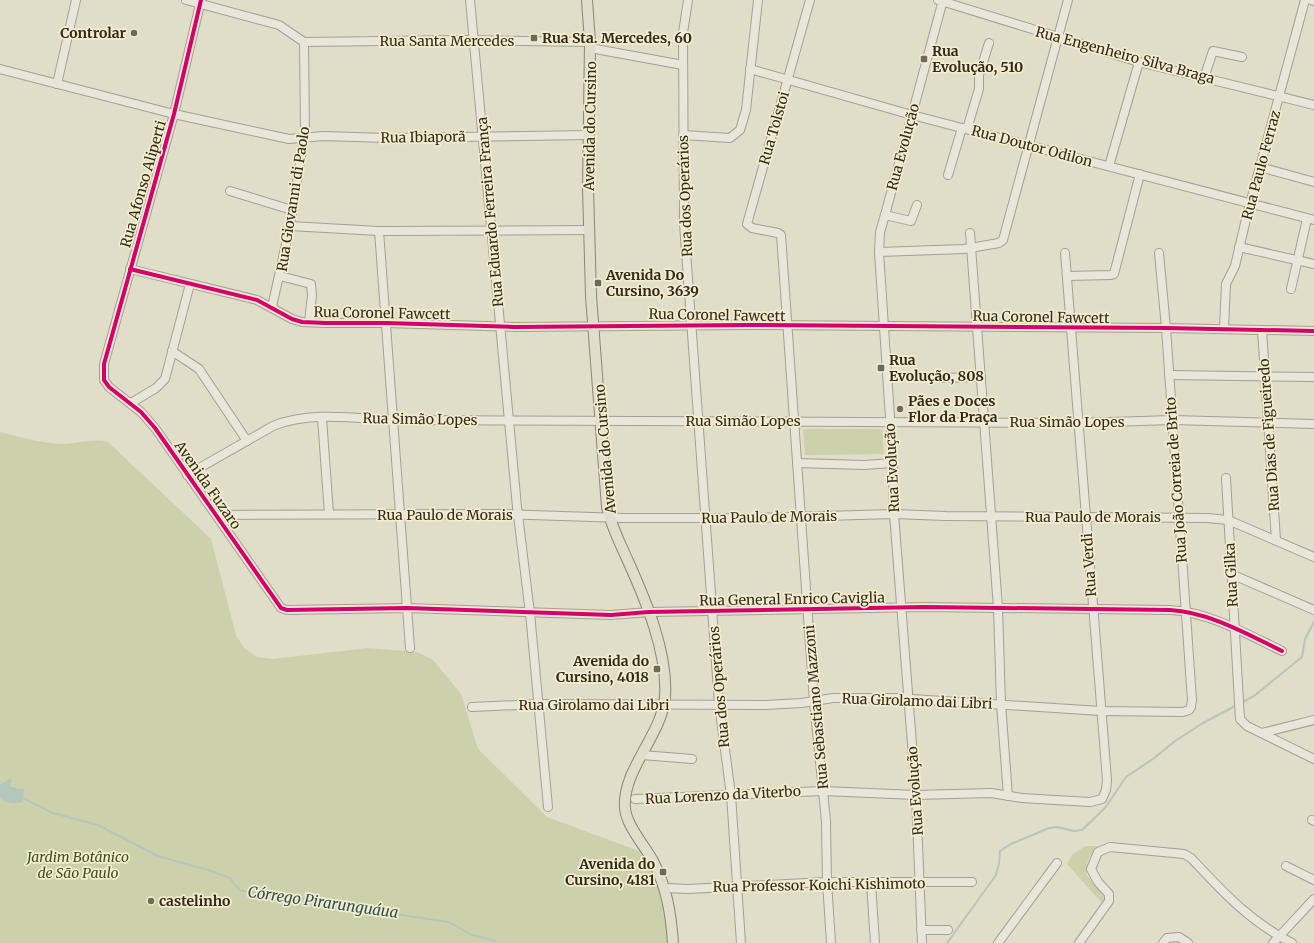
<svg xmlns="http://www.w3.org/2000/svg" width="1314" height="943" font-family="Merriweather,serif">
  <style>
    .green { fill: #ccd1ab }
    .water { fill: #b4c7bd }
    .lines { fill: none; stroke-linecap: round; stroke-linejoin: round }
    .stream { stroke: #b4c7bd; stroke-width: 2 }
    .minor-casing { stroke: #a5a092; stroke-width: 10 }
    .major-casing { stroke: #8a8679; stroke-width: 12 }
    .minor { stroke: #e8e6da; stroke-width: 8 }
    .major { stroke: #e0ddcb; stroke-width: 10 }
    .cycleway-casing { stroke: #f3edcd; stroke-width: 6 }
    .cycleway { stroke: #d6006c; stroke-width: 4 }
    .poi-dot { fill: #6f6958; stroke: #f3edcd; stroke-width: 1.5 }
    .labels { text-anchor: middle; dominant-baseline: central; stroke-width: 3.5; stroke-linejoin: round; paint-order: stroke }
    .poi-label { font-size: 14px; font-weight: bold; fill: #322a1c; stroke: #f3edcd; text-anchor: start }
    .street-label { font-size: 14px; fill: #322a1c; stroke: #f3edcd }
    .park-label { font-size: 14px; font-style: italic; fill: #3d4e23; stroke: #f3edcd }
    .water-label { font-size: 15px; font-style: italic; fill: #2b4f52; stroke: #f3edcd }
  </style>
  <rect width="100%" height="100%" fill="#e0ddc8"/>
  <!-- green -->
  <g class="green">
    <polygon points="803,429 882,429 884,454 805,455"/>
    <path d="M0,432C21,437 43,444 65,444C79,443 94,438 108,442L211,539L236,635L244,648L257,657L273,659L368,648L417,652L433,660L461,694L478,749L547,817L639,851L651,871L659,890L666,912L668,943H0Z"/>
    <path d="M1085,846H1098C1088,856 1086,861 1087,876L1108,896L1101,902L1067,864L1072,855Z"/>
  </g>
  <!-- water -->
  <path class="water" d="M9,779L12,780L10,786L19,789L23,788L24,790L22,802C15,805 5,803 0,798V785Z"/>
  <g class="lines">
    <!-- stream -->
    <g class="stream">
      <polyline points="1241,703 1254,696 1302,657 1305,639 1314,622"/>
      <polyline points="21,797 53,813 98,825 158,856 211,871 230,878 239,890 284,898 337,901 401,915 449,922 472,935 496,941"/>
      <polyline points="947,943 996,875 999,864 1000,851 1011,844 1049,828 1057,827 1074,831 1082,830 1105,808 1126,777 1153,759 1175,741 1203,723 1237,705"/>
    </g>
    <defs>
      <g id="minor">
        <polyline points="186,0 279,25 304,42"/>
        <path d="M201,0L174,114L104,364V380L109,387L141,412L155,428L281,608L287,610L407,608L611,615L649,612L924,607L1170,610C1209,612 1247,634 1282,651"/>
        <polyline points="470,0 517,507 530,613 548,807"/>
        <polyline points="688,0 683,33 684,224 719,704 731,795 741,943"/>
        <polyline points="810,0 747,224 752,228 778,233 781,235 814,702 826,821 827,882 831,943"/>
        <polyline points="938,0 1139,62 1314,105"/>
        <polyline points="1311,0 1314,1"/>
        <polyline points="304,42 464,40 590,42"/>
        <polyline points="590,48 683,65"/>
        <polyline points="0,69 174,114 289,139 323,136 387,138 590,135"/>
        <polyline points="750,69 912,115 1314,220"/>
        <polyline points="1204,78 1213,51 1242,57"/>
        <polyline points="57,84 76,0"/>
        <polyline points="967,129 979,89 979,75 989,43"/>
        <polyline points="683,135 730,138 740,130 746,110 758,0"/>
        <polyline points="1109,166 1139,62"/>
        <polyline points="1260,167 1314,182"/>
        <polyline points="948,175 962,128"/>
        <polyline points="230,191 292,210"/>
        <polyline points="885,215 911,221 917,205"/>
        <polyline points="290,226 379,231 590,230"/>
        <polyline points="379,231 410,648"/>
        <polyline points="970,233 998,608 1001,704 1008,796"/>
        <polyline points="1239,247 1314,264"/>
        <polyline points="879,252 964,249 999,243 1003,240 1068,0"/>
        <polyline points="130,269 257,300 292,319 302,322 326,323 386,323 515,327 747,325 1166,328 1314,331"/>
        <polyline points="280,276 311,284 312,295 309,322"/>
        <polyline points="1067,276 1111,275 1114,274 1140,174"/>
        <polyline points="1291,289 1307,219"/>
        <polyline points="272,307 290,226 305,131 304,42"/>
        <polyline points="1224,329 1226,284 1235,266 1247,215 1305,0"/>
        <polyline points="1262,330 1276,540"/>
        <polyline points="172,351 199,369 247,441"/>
        <polyline points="1169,375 1314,377"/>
        <polyline points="942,378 981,377"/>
        <polyline points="131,403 156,388 165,379 190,284"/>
        <polyline points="322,418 329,514"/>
        <polyline points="797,463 864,465 893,463"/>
        <path d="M187,475L273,426C308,411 355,418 393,420L1078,423L1172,420L1314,424"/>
        <polyline points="1226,478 1240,719 1247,726 1314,759"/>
        <polyline points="217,515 500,514 623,518 757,518 894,514 945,516 1207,518 1228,520 1314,557"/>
        <polyline points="1231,574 1314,610"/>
        <polyline points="472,707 539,704 765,705 802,703 833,698 896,698 1101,711 1183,712 1189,710 1191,707 1192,700 1166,328 1159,253"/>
        <polyline points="1262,733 1314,720"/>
        <polyline points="642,755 692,759"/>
        <polyline points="635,799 823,791 916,795 991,793 1022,798 1055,800 1090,802 1102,799 1106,790 1107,780 1065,253"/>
        <polyline points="1312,820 1314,821"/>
        <polyline points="1286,866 1314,880"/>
        <polyline points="871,883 875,943"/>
        <polyline points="665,888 688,889 827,882 972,882"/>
        <polyline points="921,930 948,930"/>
        <polyline points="922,943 916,795 894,514 893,463 879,252 880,232 885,215 943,0"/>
        <polyline points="998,943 1057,863"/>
        <path d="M1079,943L1109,901V894L1098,882L1091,869L1098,852L1110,847L1184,854L1191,858C1223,892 1249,921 1292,943"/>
        <polyline points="1163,943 1167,938 1179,937 1188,943"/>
        <polyline points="1273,943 1314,899"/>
      </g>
      <path id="major" d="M587,0L590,42L588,187L591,296L607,507C611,526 620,543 628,561C646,601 668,653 665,697C662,735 622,770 625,808C626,825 645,846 653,861C667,888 671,914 673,943"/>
    </defs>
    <!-- minor casing -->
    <use href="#minor" class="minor-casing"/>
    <!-- major casing -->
    <use href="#major" class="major-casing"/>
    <!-- minor -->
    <use href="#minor" class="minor"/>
    <!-- major -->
    <use href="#major" class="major"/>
    <defs>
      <g id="cycleway">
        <path d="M201,0L174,114L104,364V380L109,387L141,412L155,428L281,608L287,610L407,608L611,615L649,612L924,607L1170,610C1209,612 1247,634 1282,651"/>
        <polyline points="130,269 257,300 292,319 302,322 326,323 386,323 515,327 747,325 1166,328 1314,331"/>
      </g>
    </defs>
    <!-- cycleway casing -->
    <use href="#cycleway" class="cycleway-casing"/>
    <!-- cycleway -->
    <use href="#cycleway" class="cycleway"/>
  </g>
  <!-- markers -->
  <g class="poi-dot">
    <circle cx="134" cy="33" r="4"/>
    <rect x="530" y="34" width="8" height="8" rx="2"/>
    <rect x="920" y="55" width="8" height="8" rx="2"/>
    <rect x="594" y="279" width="8" height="8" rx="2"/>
    <rect x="877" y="364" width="8" height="8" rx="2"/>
    <circle cx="900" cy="409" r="4"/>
    <rect x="653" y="665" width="8" height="8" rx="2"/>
    <rect x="659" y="868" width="8" height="8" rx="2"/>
    <circle cx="151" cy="901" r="4"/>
  </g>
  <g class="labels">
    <!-- poi labels -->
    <g class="poi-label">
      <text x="126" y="33" text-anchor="end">Controlar</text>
      <text x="542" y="38">Rua Sta. Mercedes, 60</text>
      <text x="932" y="51">Rua<tspan x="932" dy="16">Evolução, 510</tspan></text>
      <text x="606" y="275">Avenida Do<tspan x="606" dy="16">Cursino, 3639</tspan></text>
      <text x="889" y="360">Rua<tspan x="889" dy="16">Evolução, 808</tspan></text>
      <text x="908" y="401">Pães e Doces<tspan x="908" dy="16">Flor da Praça</tspan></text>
      <text x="649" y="661" text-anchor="end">Avenida do<tspan x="649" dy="16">Cursino, 4018</tspan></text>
      <text x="655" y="864" text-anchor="end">Avenida do<tspan x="655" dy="16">Cursino, 4181</tspan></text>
      <text x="159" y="901">castelinho</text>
    </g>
    <!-- street labels -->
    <g class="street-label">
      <text x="447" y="41">Rua Santa Mercedes</text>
      <text transform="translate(1125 55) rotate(15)">Rua Engenheiro Silva Braga</text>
      <text transform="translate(590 126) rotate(-89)">Avenida do Cursino</text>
      <text transform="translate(774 128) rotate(-74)">Rua Tolstoi</text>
      <text transform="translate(423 137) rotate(-1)">Rua Ibiaporã</text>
      <text transform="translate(1032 146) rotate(15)">Rua Doutor Odilon</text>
      <text transform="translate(903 147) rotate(-75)">Rua Evolução</text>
      <text transform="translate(1261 165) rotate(-75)">Rua Paulo Ferraz</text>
      <text transform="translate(143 184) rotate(-74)">Rua Afonso Aliperti</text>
      <text transform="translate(685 196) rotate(-92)">Rua dos Operários</text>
      <text transform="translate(293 199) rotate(-81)">Rua Giovanni di Paolo</text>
      <text transform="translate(490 212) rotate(-95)">Rua Eduardo Ferreira França</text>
      <text transform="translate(382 313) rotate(1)">Rua Coronel Fawcett</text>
      <text transform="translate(717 315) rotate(1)">Rua Coronel Fawcett</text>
      <text transform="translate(1041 317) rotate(1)">Rua Coronel Fawcett</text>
      <text transform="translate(420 419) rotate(1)">Rua Simão Lopes</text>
      <text x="743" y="421">Rua Simão Lopes</text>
      <text x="1067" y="422">Rua Simão Lopes</text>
      <text transform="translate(1269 435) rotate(-94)">Rua Dias de Figueiredo</text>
      <text transform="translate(605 449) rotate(-95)">Avenida do Cursino</text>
      <text transform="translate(892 468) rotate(-93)">Rua Evolução</text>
      <text transform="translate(1176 480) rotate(-94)">Rua João Correia de Brito</text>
      <text transform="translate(208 485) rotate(55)">Avenida Fuzaro</text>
      <text x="445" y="515">Rua Paulo de Morais</text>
      <text transform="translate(769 517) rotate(-1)">Rua Paulo de Morais</text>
      <text x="1093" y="517">Rua Paulo de Morais</text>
      <text transform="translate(1089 565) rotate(-94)">Rua Verdi</text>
      <text transform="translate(1231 575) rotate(-93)">Rua Gilka</text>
      <text transform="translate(792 599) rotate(-1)">Rua General Enrico Caviglia</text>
      <text transform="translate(719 687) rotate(-95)">Rua dos Operários</text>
      <text transform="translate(917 701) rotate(2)">Rua Girolamo dai Libri</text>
      <text x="594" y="705">Rua Girolamo dai Libri</text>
      <text transform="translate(816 707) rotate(-95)">Rua Sebastiano Mazzoni</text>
      <text transform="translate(915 791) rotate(-94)">Rua Evolução</text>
      <text transform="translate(723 795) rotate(-3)">Rua Lorenzo da Viterbo</text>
      <text transform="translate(819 885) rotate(-1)">Rua Professor Koichi Kishimoto</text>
    </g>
    <!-- park labels -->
    <g class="park-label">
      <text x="78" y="857">Jardim Botânico<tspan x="78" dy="16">de São Paulo</tspan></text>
    </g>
    <!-- water labels -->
    <g class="water-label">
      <text transform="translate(323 902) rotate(8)">Córrego Pirarunguáua</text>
    </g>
  </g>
</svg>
